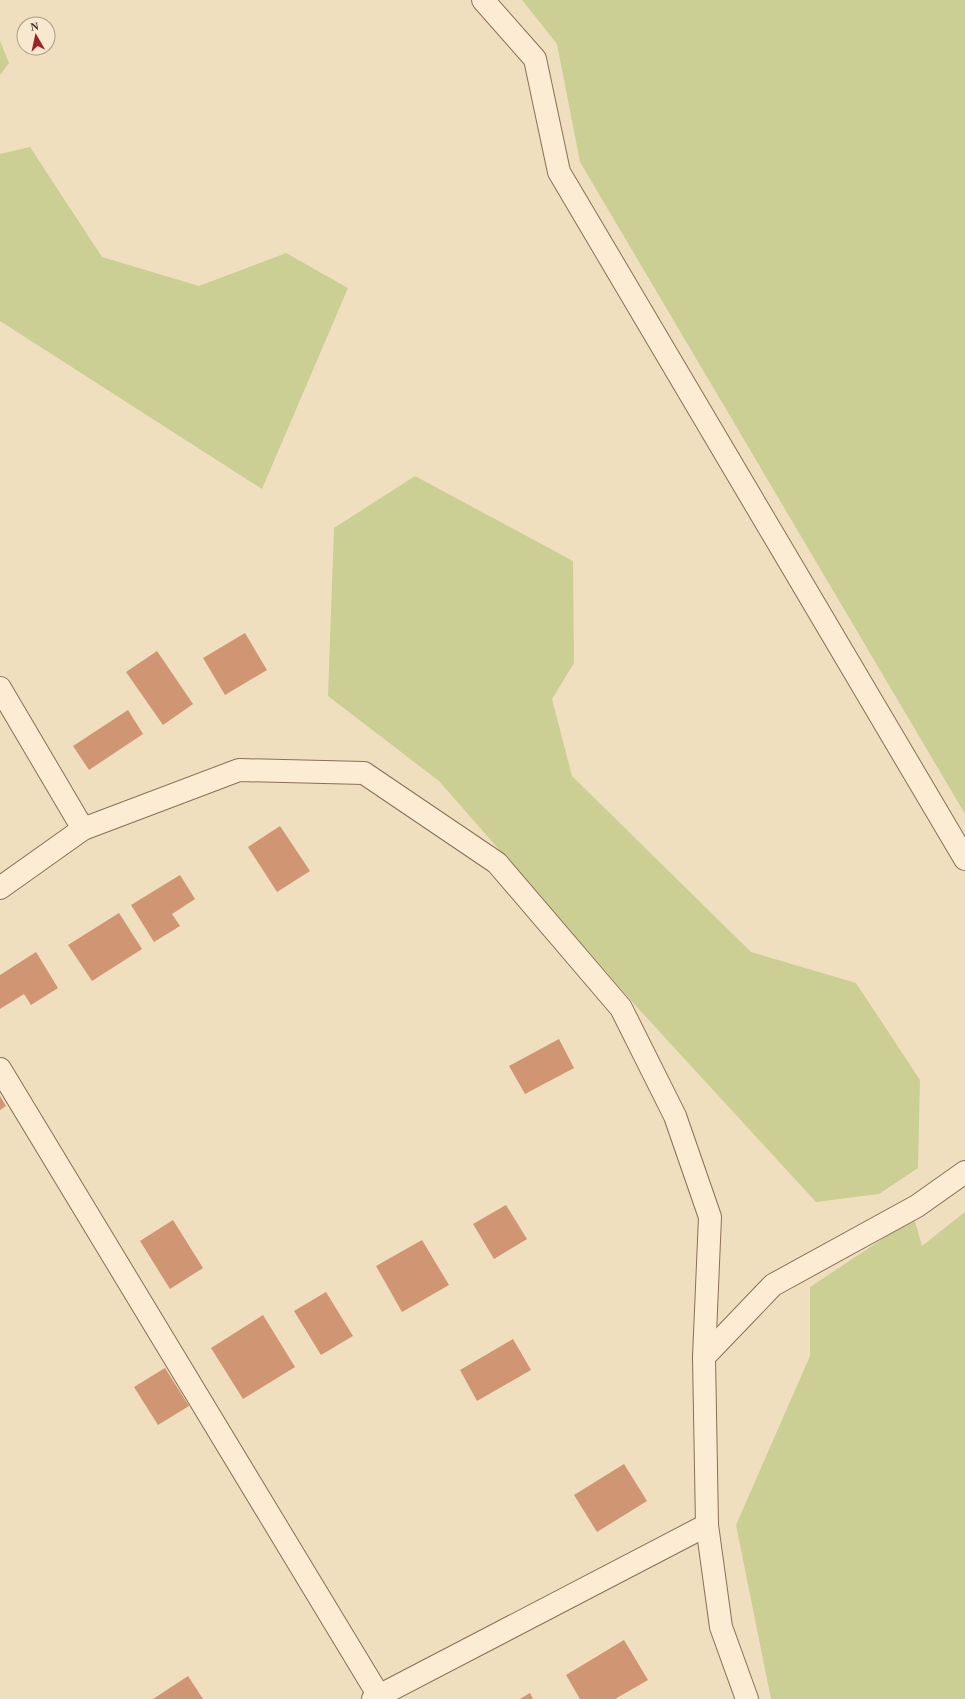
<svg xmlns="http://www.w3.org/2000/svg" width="965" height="1699" font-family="Georgia,serif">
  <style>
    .green { fill: #cbcf93 }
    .building { fill: #d09573 }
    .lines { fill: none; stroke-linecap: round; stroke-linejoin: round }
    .minor-casing { stroke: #8a6f56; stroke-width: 24 }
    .minor { stroke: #fbecd3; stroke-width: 22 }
  </style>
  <rect width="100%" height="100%" fill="#f0dfbf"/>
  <!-- green -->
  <g class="green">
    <polygon points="522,0 965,0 965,814 580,162 557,44"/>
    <polygon points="0,41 9,63 0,75"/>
    <polygon points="30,147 102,257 199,286 286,253 348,288 262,489 0,321 0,154"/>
    <polygon points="415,476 573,561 574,663 552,699 572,776 751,952 856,983 920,1080 918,1168 879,1194 816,1202 635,1005 439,781 328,696 334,528"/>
    <polygon points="965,1212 965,1699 771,1699 736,1525 810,1356 810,1287 914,1218 922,1246"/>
  </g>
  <!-- building -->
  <g class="building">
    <polygon points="245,633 267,670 225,695 203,658"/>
    <polygon points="157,651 193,704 163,725 126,672"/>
    <polygon points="128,710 143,734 89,770 73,746"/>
    <polygon points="280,826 310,871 277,892 248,847"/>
    <polygon points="180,875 195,899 172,914 180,926 154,942 131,905"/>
    <polygon points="119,913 142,949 92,981 68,945"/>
    <polygon points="36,952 58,988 31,1005 24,994 0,1009 0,975"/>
    <polygon points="559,1039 574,1068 525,1094 509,1066"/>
    <polygon points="0,1096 6,1106 0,1110"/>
    <polygon points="506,1205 527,1239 494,1259 473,1224"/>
    <polygon points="173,1220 203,1268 170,1289 140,1241"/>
    <polygon points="422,1240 449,1285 402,1312 376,1266"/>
    <polygon points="326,1292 353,1336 321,1355 294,1311"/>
    <polygon points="263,1315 295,1367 243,1399 211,1348"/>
    <polygon points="513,1339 531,1370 477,1401 460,1370"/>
    <polygon points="165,1368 189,1406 158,1425 134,1387"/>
    <polygon points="624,1464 647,1501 597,1532 574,1495"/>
    <polygon points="624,1640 648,1680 615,1699 580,1699 566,1675"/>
    <polygon points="188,1676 203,1699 153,1699"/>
    <polygon points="530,1693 533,1699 520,1699"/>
  </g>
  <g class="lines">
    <defs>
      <g id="minor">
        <polyline points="483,0 535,59 559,172 965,859"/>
        <polyline points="0,688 83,829"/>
        <polyline points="0,888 83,829 239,770 364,773 497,863 621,1008 675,1116 710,1217 704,1357 707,1525 721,1627 747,1699"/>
        <polyline points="0,1069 379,1696"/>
        <polyline points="704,1357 773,1285 917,1206 965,1172"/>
        <polyline points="373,1699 707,1525"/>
      </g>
    </defs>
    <!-- minor casing -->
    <use href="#minor" class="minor-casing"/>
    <!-- minor -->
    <use href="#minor" class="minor"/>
  </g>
  <!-- north arrow -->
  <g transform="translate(36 36) rotate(351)"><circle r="19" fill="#f7e9cf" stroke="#ab9c87"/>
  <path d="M0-3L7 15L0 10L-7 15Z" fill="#9c232b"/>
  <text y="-6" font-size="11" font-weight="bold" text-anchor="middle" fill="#38281c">N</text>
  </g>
</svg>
